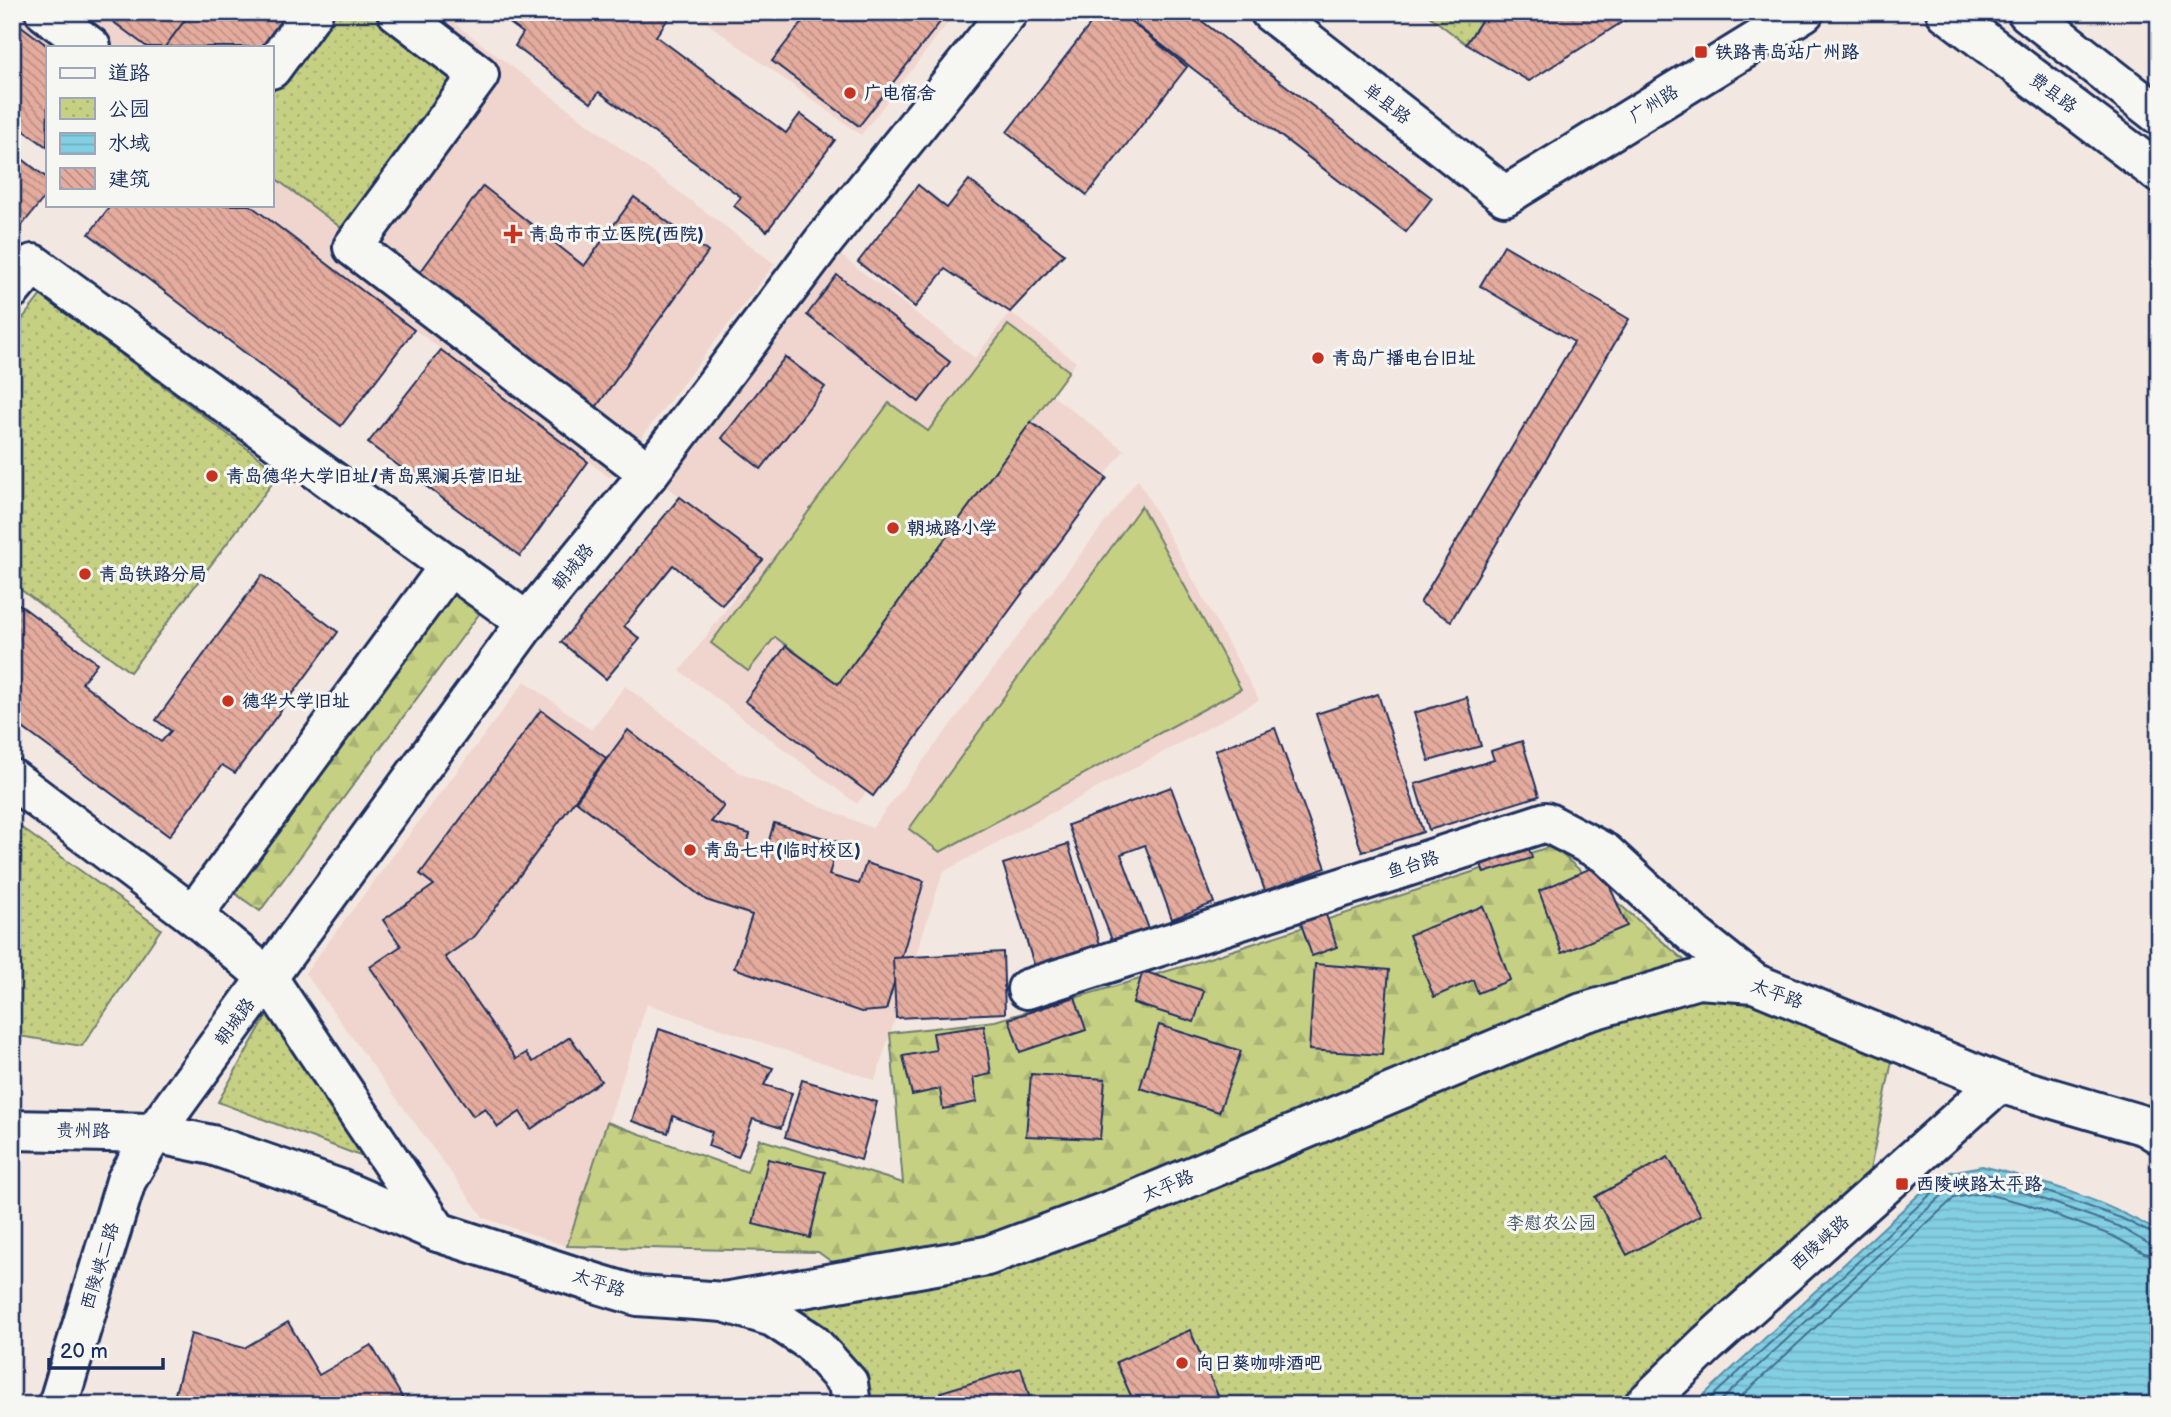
<svg xmlns="http://www.w3.org/2000/svg" width="2171" height="1417" font-family="'Balsamiq Sans','LXGW WenKai TC',sans-serif">
  <style>
    .built { fill: #efd5cd }
    .green { fill: #c5d083; stroke: #708070; stroke-width: 2 }
    .forest { fill: url(#forest-firs); stroke: #708070; stroke-width: 2 }
    .park { fill: url(#park-dots); stroke: #708070; stroke-width: 2 }
    .water { fill: url(#water-rules); stroke: #598fad; stroke-width: 2 }
    .lines { fill: none; stroke-linecap: round; stroke-linejoin: round }
    .shore { stroke: #446f92; stroke-width: 2 }
    .building { fill: url(#building-back-hatch); stroke: #1b2f5e; stroke-width: 2 }
    .minor-casing { stroke: #1b2f5e; stroke-width: 44 }
    .major-casing { stroke: #1b2f5e; stroke-width: 44 }
    .minor { stroke: #f6f6f2; stroke-width: 38 }
    .major { stroke: #f6f6f2; stroke-width: 38 }
    .poi-dot { fill: #c8321e; stroke: #f6f6f2; stroke-width: 2.5 }
    .labels { text-anchor: middle; dominant-baseline: central; stroke-width: 6; stroke-linejoin: round; paint-order: stroke }
    .poi-label { font-size: 18px; font-weight: bold; fill: #1b2f5e; stroke: #f6f6f2; text-anchor: start }
    .street-label { font-size: 18px; fill: #1b2f5e; stroke: #f6f6f2 }
    .park-label { font-size: 18px; fill: #465767; stroke: #f6f6f2 }
  </style>
  <defs>
    <pattern id="forest-firs" width="22" height="20" patternUnits="userSpaceOnUse" patternTransform="scale(1.75)"><rect width="22" height="20" fill="#c5d083"/><path d="M5 1l3.5 6h-7zM16 11l3.5 6h-7z" fill="#a9b374"/></pattern>
    <pattern id="park-dots" width="8" height="8" patternUnits="userSpaceOnUse" patternTransform="scale(1.75)"><rect width="8" height="8" fill="#c5d083"/><path d="M2 2h.1M6 6h.1" fill="none" stroke="#a9b374" stroke-width="1.8" stroke-linecap="round"/></pattern>
    <pattern id="water-rules" width="6" height="5" patternUnits="userSpaceOnUse" patternTransform="scale(1.75)"><rect width="6" height="5" fill="#82cfe1"/><path d="M0 2.5h6" fill="none" stroke="#70b2c3"/></pattern>
    <pattern id="building-back-hatch" width="6" height="6" patternUnits="userSpaceOnUse" patternTransform="scale(1.75)"><rect width="6" height="6" fill="#e5ac9e"/><path d="M-1 5l2 2M0 0l6 6M5-1l2 2" fill="none" stroke="#b98c84"/></pattern>
  </defs>
  <rect width="100%" height="100%" fill="#f3e7e1"/>
  <filter id="ink" filterUnits="userSpaceOnUse"><feTurbulence type="fractalNoise" baseFrequency=".0143" numOctaves="2"/><feDisplacementMap in="SourceGraphic" scale="14" xChannelSelector="R" yChannelSelector="G"/><feConvolveMatrix kernelMatrix="1 2 1 2 8 2 1 2 1" color-interpolation-filters="sRGB"/></filter>
  <g filter="url(#ink)">
    <!-- built -->
    <g class="built">
      <polygon points="12,12 439,12 775,264 610,478 251,205 271,205 271,47 47,47 47,147 12,122"/>
      <polygon points="692,12 956,12 861,135"/>
      <polygon points="823,242 975,358 1010,312 1076,362 1052,395 1124,450 857,804 680,671 763,560 649,473"/>
      <polygon points="1138,479 1259,700 943,872 875,1080 647,1004 567,1246 484,1218 305,973 525,681 591,730 625,686 740,773 872,828"/>
    </g>
    <!-- green -->
    <g class="green">
      <polygon points="1008,325 1069,371 838,684 775,637 748,671 711,643 889,403 928,431"/>
      <polygon points="1141,506 1241,689 940,852 909,829"/>
    </g>
    <!-- forest -->
    <g class="forest">
      <polygon points="447,578 485,606 260,911 223,885"/>
      <polygon points="1552,846 1685,961 1836,1208 1608,1405 918,1324 818,1252 567,1246 607,1122 747,1172 759,1139 903,1183 890,1033 995,1021 1188,965"/>
    </g>
    <!-- park -->
    <g class="park">
      <polygon points="322,12 404,12 497,81 368,248 271,175 271,79"/>
      <polygon points="1424,12 1487,12 1466,44"/>
      <polygon points="41,295 280,473 130,672 12,583 12,332"/>
      <polygon points="12,821 161,929 82,1046 12,1035"/>
      <polygon points="1698,979 1896,1041 1869,1175 1810,1244 1619,1405 851,1405 848,1383 724,1302 987,1256"/>
      <polygon points="267,1015 368,1159 218,1102"/>
    </g>
    <!-- water -->
    <path class="water" d="M1982,1166C2043,1181 2104,1200 2159,1232V1405H1693L1941,1174Z"/>
    <g class="lines">
      <!-- shore -->
      <g class="shore">
        <polyline points="1703,1405 1945,1181 1982,1173 2028,1185 2121,1218 2159,1237"/>
        <polyline points="1716,1405 1949,1189 1982,1182 2026,1193 2118,1226 2149,1244 2159,1246"/>
        <polyline points="1732,1405 1954,1198 1981,1193 2023,1203 2113,1236 2144,1253 2159,1256"/>
      </g>
    </g>
    <!-- building -->
    <g class="building">
      <polygon points="100,12 191,12 165,47 147,47"/>
      <polygon points="191,12 305,12 271,47 165,47"/>
      <polygon points="495,12 673,12 656,36 786,133 800,114 835,140 767,231 734,206 741,197 599,92 591,103 515,46 523,33"/>
      <polygon points="810,12 948,12 859,126 772,61"/>
      <polygon points="1100,12 1119,12 1187,67 1087,195 1007,132"/>
      <polygon points="1119,12 1190,12 1432,198 1406,232"/>
      <polygon points="1487,12 1638,12 1529,81 1466,44"/>
      <polygon points="12,19 49,47 47,147 12,122"/>
      <polygon points="12,151 47,178 47,194 12,238"/>
      <polygon points="969,180 1064,254 1010,312 945,269 915,307 858,262 918,185 947,208"/>
      <polygon points="483,186 584,266 634,197 708,252 594,410 416,278"/>
      <polygon points="111,205 250,205 414,330 341,426 89,234"/>
      <polygon points="1504,245 1629,319 1451,621 1420,603 1574,342 1480,286"/>
      <polygon points="837,275 950,362 919,402 807,315"/>
      <polygon points="441,350 588,462 520,556 368,443"/>
      <polygon points="785,357 825,387 761,469 722,438"/>
      <polygon points="1031,422 1107,478 873,796 745,701 786,646 838,684"/>
      <polygon points="680,497 763,560 722,605 673,565 624,626 640,639 606,679 561,642"/>
      <polygon points="262,575 338,632 235,773 222,765 169,836 12,720 12,599 97,663 82,683 161,742 171,731 156,720"/>
      <polygon points="1378,694 1423,832 1362,852 1316,714"/>
      <polygon points="1467,697 1481,746 1429,761 1414,713"/>
      <polygon points="541,710 606,758 475,936 445,957 516,1059 526,1053 533,1062 570,1037 601,1081 531,1129 520,1112 498,1127 485,1108 473,1116 370,967 401,946 383,920 434,885 420,874"/>
      <polygon points="1275,728 1326,868 1265,891 1215,750"/>
      <polygon points="628,730 724,806 711,822 750,834 746,849 765,854 774,823 838,842 829,875 859,884 866,863 924,881 886,1010 861,1012 734,968 752,915 706,900 576,801"/>
      <polygon points="1522,741 1539,796 1429,830 1415,784 1494,760 1491,751"/>
      <polygon points="1171,787 1214,903 1172,919 1145,845 1121,854 1149,929 1113,943 1068,825"/>
      <polygon points="1525,837 1532,858 1484,873 1477,852"/>
      <polygon points="1068,844 1101,947 1035,968 1003,864"/>
      <polygon points="1600,864 1627,926 1562,953 1539,891"/>
      <polygon points="1322,903 1337,947 1312,956 1297,912"/>
      <polygon points="1483,906 1510,980 1478,993 1473,980 1434,997 1409,935"/>
      <polygon points="1003,952 1005,1013 896,1018 893,958"/>
      <polygon points="1315,964 1389,970 1382,1055 1309,1050"/>
      <polygon points="1143,971 1204,991 1194,1022 1133,1003"/>
      <polygon points="1075,997 1086,1030 1020,1052 1009,1019"/>
      <polygon points="1159,1025 1241,1051 1219,1112 1140,1088"/>
      <polygon points="984,1026 991,1074 973,1078 977,1102 943,1109 940,1089 912,1095 903,1056 936,1050 933,1033"/>
      <polygon points="659,1029 773,1068 764,1085 792,1093 781,1128 753,1119 738,1157 708,1146 712,1132 673,1116 668,1133 632,1121"/>
      <polygon points="1031,1074 1105,1079 1100,1139 1026,1136"/>
      <polygon points="802,1080 877,1102 861,1160 785,1137"/>
      <polygon points="1668,1157 1701,1215 1627,1255 1595,1197"/>
      <polygon points="768,1159 825,1172 810,1238 753,1224"/>
      <polygon points="288,1322 319,1375 371,1345 407,1405 172,1405 191,1334 244,1348"/>
      <polygon points="1190,1330 1222,1405 1135,1405 1116,1362"/>
      <polygon points="12,1332 20,1334 12,1357"/>
      <polygon points="1021,1368 1032,1405 944,1405 941,1392"/>
    </g>
    <g class="lines">
      <defs>
        <g id="minor">
          <polyline points="45,12 91,47"/>
          <polyline points="397,12 479,75 353,247 649,473"/>
          <polyline points="1270,12 1505,196 1804,12"/>
          <polyline points="271,69 313,12"/>
          <polyline points="12,289 33,264 527,622"/>
          <polyline points="12,779 193,915 267,977 438,1232"/>
          <polyline points="193,915 450,565"/>
          <polyline points="1027,989 1546,822 1605,853 1694,935 1754,983"/>
          <polyline points="724,1302 773,1317 811,1342 848,1383 851,1405"/>
          <polyline points="58,1405 126,1181 154,1133 527,622 649,473 823,242 1008,12"/>
          <polyline points="1644,1405 1707,1344 1999,1083"/>
        </g>
        <g id="major">
          <polyline points="1946,12 2159,173"/>
          <polyline points="2027,12 2159,115"/>
          <polyline points="12,1130 154,1133 212,1145 337,1188 438,1232 595,1283 638,1296 724,1302 987,1256 1119,1207 1582,1013 1698,979 1754,983 1999,1083 2146,1126 2159,1134"/>
        </g>
      </defs>
      <!-- minor casing -->
      <use href="#minor" class="minor-casing"/>
      <!-- major casing -->
      <use href="#major" class="major-casing"/>
      <!-- minor -->
      <use href="#minor" class="minor"/>
      <!-- major -->
      <use href="#major" class="major"/>
    </g>
  </g>
  <!-- markers -->
  <g class="poi-dot">
    <rect x="1694" y="45" width="14" height="14" rx="3.5"/>
    <circle cx="850" cy="93" r="7"/>
    <path d="M509.5 223.5h7v7h7v7h-7v7h-7v-7h-7v-7h7z"/>
    <circle cx="1318" cy="358" r="7"/>
    <circle cx="212" cy="476" r="7"/>
    <circle cx="893" cy="528" r="7"/>
    <circle cx="85" cy="574" r="7"/>
    <circle cx="228" cy="701" r="7"/>
    <circle cx="690" cy="850" r="7"/>
    <rect x="1895" y="1177" width="14" height="14" rx="3.5"/>
    <circle cx="1182" cy="1363" r="7"/>
  </g>
  <g class="labels">
    <!-- poi labels -->
    <g class="poi-label">
      <text x="1715" y="52">铁路青岛站广州路</text>
      <text x="864" y="93">广电宿舍</text>
      <text x="529" y="234">青岛市市立医院(西院)</text>
      <text x="1332" y="358">青岛广播电台旧址</text>
      <text x="226" y="476">青岛德华大学旧址/青岛黑澜兵营旧址</text>
      <text x="907" y="528">朝城路小学</text>
      <text x="99" y="574">青岛铁路分局</text>
      <text x="242" y="701">德华大学旧址</text>
      <text x="704" y="850">青岛七中(临时校区)</text>
      <text x="1916" y="1184">西陵峡路太平路</text>
      <text x="1196" y="1363">向日葵咖啡酒吧</text>
    </g>
    <!-- street labels -->
    <g class="street-label">
      <text transform="translate(2053 93) rotate(37)">费县路</text>
      <text transform="translate(1387 104) rotate(38)">单县路</text>
      <text transform="translate(1654 104) rotate(-32)">广州路</text>
      <text transform="translate(573 567) rotate(-51)">朝城路</text>
      <text transform="translate(1413 865) rotate(-18)">鱼台路</text>
      <text transform="translate(1777 994) rotate(20)">太平路</text>
      <text transform="translate(235 1022) rotate(-54)">朝城路</text>
      <text transform="translate(83 1131) rotate(1)">贵州路</text>
      <text transform="translate(1168 1186) rotate(-23)">太平路</text>
      <text transform="translate(1820 1243) rotate(-42)">西陵峡路</text>
      <text transform="translate(100 1266) rotate(-73)">西陵峡二路</text>
      <text transform="translate(599 1283) rotate(18)">太平路</text>
    </g>
    <!-- park labels -->
    <g class="park-label">
      <text x="1551" y="1223">李慰农公园</text>
    </g>
  </g>
  <!-- margin -->
  <rect width="2171" height="1417" fill="none" stroke="#f6f6f2" stroke-width="42"/>
  <rect x="21" y="21" width="2129" height="1375" fill="none" stroke="#1b2f5e" stroke-width="2.5" filter="url(#ink)"/>
  <!-- legend -->
  <rect x="46" y="46" width="228" height="161" fill="#f6f6f2" stroke="#9ea6b7" stroke-width="2"/>
  <rect x="60" y="68" width="35" height="10" fill="#f6f6f2" stroke="#9ea6b7" stroke-width="2"/>
  <text x="108" y="80" font-size="21" fill="#1b2f5e">道路</text>
  <rect x="60" y="98" width="35" height="21" fill="url(#park-dots)" stroke="#9ea6b7" stroke-width="2"/>
  <text x="108" y="116" font-size="21" fill="#1b2f5e">公园</text>
  <rect x="60" y="133" width="35" height="21" fill="url(#water-rules)" stroke="#9ea6b7" stroke-width="2"/>
  <text x="108" y="150" font-size="21" fill="#1b2f5e">水域</text>
  <rect x="60" y="168" width="35" height="21" fill="url(#building-back-hatch)" stroke="#9ea6b7" stroke-width="2"/>
  <text x="108" y="186" font-size="21" fill="#1b2f5e">建筑</text>
  <!-- scale -->
  <path d="M49 1358v10h114v-10" fill="none" stroke="#1b2f5e" stroke-width="3.5"/>
  <text x="60" y="1358" font-size="21" fill="#1b2f5e" stroke="#f6f6f2" stroke-width="5" paint-order="stroke">20 m</text>
</svg>
